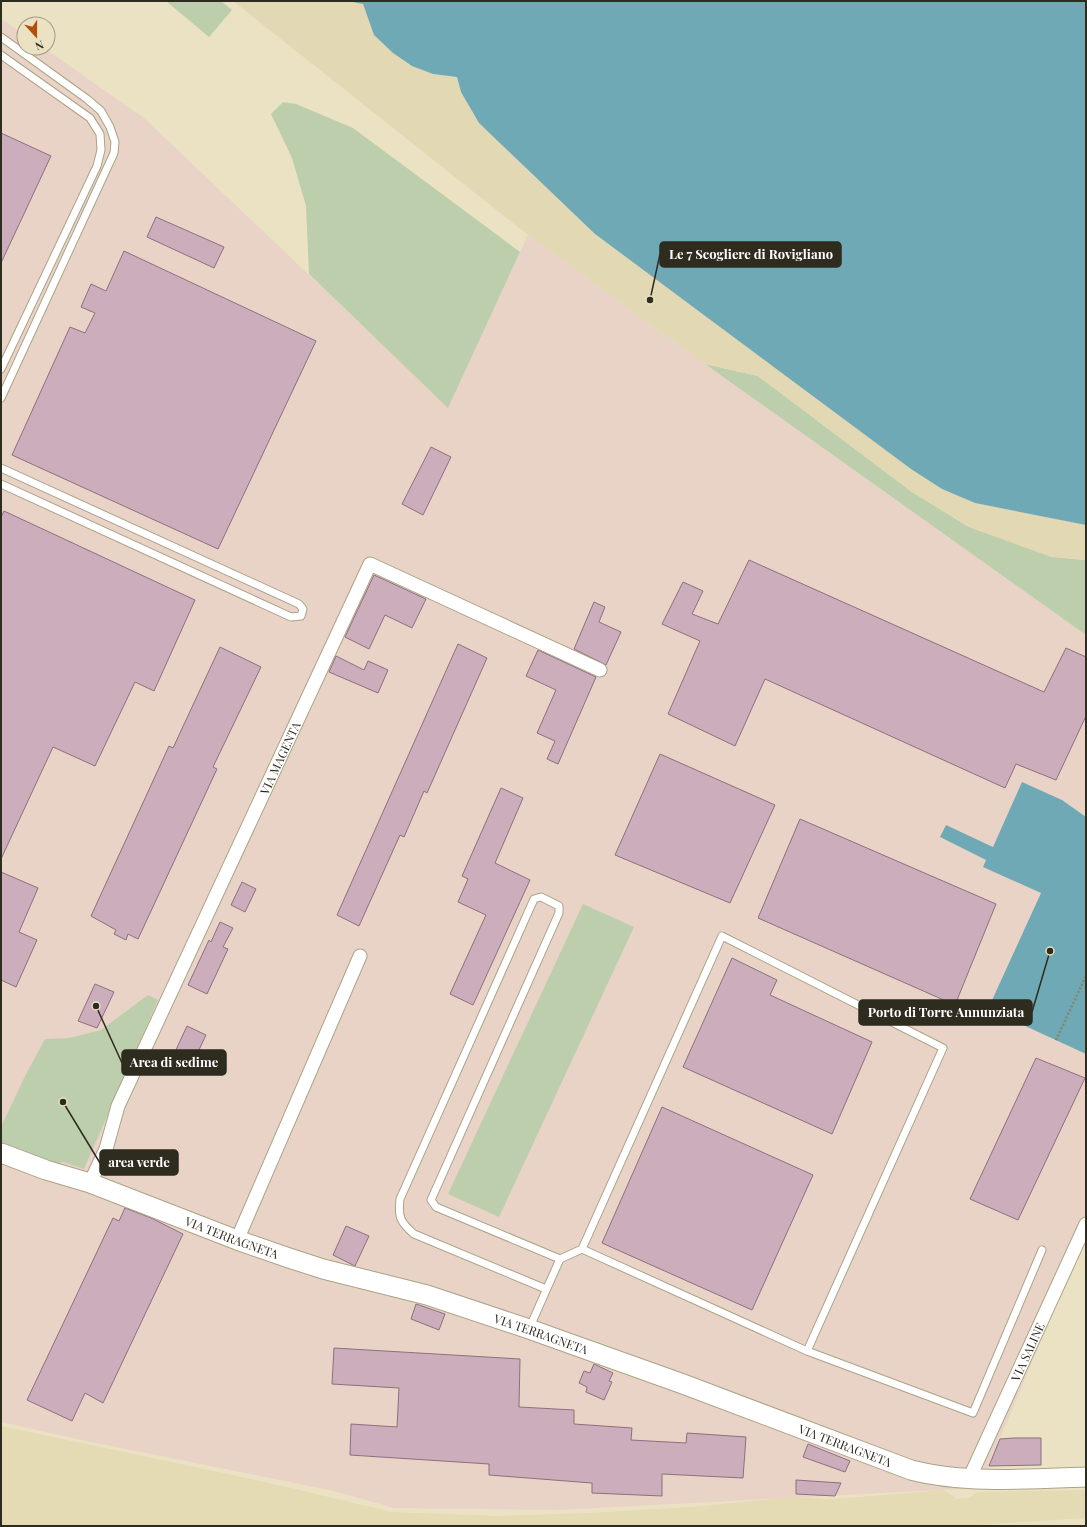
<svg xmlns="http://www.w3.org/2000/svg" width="1087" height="1527" font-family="'Playfair Display',serif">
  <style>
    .commercial { fill: #e9d3c6 }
    .built { fill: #e4dab4 }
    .green { fill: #bdcead }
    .sand { fill: #e2d9b4 }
    .water { fill: #6fa9b6 }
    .building { fill: #ccadbb; stroke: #8c707d }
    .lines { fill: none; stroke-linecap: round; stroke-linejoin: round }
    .lane-casing { stroke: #aba386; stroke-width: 9 }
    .street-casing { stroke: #aba386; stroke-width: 15 }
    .secondary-casing { stroke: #aba386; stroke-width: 21 }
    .path { stroke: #88836e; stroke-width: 2.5; stroke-dasharray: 2 2; stroke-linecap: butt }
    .lane { stroke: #fff; stroke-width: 7 }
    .street { stroke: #fff; stroke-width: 13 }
    .secondary { stroke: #fff; stroke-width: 19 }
    .labels { text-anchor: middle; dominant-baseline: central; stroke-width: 3; stroke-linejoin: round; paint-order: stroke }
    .street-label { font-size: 12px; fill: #2e2b1f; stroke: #ebe2c4 }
    .leader { fill: none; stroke: #2e2b1f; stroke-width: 1.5 }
    .callout-dot { fill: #2e2b1f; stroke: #ebe2c4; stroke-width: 1.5 }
    .callout { fill: #2e2b1f; stroke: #2e2b1f; stroke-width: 1.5 }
    .callout-label { font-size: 13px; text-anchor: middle; font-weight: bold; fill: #fff }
  </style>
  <rect width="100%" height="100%" fill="#ebe2c4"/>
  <!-- commercial -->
  <polygon class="commercial" points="1,19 24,34 24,48 44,48 144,118 448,407 528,235 705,364 1086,635 1086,817 1062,800 993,847 946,825 941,838 986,860 984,867 1041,893 988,1009 1086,1054 1086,1233 1000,1439 989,1466 977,1488 558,1510 394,1508 334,1491 86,1441 1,1422"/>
  <!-- built -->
  <polygon class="built" points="1,1426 265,1482 392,1512 498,1516 590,1513 692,1507 793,1497 834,1499 944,1490 957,1499 969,1498 977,1492 1086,1490 1086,1518 962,1526 1,1526"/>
  <!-- green -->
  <g class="green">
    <polygon points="166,1 221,1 232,10 209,37"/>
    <polygon points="283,102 296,104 353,128 520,252 448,408 309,274 306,206 292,158 271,114"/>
    <polygon points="705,364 758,376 912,492 969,527 1055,557 1086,560 1086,635"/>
    <polygon points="583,904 634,927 499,1217 448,1194"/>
    <polygon points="148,995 158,1000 84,1169 63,1162 56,1164 1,1143 1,1127 25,1076 45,1039 69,1038 101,1030"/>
  </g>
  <!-- sand -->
  <polygon class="sand" points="233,1 347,1 363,4 374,34 433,74 457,77 461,92 479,123 595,234 911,469 942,489 975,503 1086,525 1086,560 1051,557 969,527 912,492 758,376 705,364 528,235"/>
  <!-- water -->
  <g class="water">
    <polygon points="347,1 1086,1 1086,525 975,503 942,489 911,469 595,234 479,123 461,92 457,77 433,74 412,66 393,53 374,35 363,4"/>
    <polygon points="1022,782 1062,800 1086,817 1086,1054 988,1009 1041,893 983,867 986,860 940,837 946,825 993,847"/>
  </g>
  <!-- building -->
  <g class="building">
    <polygon points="1,133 51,156 1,263"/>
    <polygon points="156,217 224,247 214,268 147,237"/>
    <polygon points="124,251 316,341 218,549 12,455 70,327 85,333 95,313 81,307 91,284 106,291"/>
    <polygon points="431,447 451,457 423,515 402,504"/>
    <polygon points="4,511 195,600 154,691 135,682 95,766 53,747 1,859 1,517"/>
    <polygon points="749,560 1044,692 1066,648 1086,657 1086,716 1056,780 1016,764 1005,788 765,679 735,746 668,714 700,641 662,624 683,582 703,591 692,614 718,624"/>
    <polygon points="374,575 426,599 412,628 385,615 369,649 345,637"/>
    <polygon points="594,602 605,607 599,622 621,632 606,665 574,649"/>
    <polygon points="458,644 487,658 427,793 424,791 404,837 400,835 359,926 337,915"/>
    <polygon points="220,647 261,667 213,767 217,769 138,939 128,934 126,940 114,934 116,930 91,916 169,746 173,748"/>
    <polygon points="538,650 596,677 558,764 547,759 555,741 537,733 556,690 526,676"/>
    <polygon points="336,656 364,670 368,661 388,670 378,693 329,672"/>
    <polygon points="660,754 775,805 730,903 615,855"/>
    <polygon points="501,788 523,798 495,863 530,880 473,1005 450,994 486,915 458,902 468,879 462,876"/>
    <polygon points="800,819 996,904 955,1005 758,918"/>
    <polygon points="1,872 38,888 19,932 37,940 16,987 1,980"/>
    <polygon points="242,882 256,889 245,912 231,905"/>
    <polygon points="220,922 233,928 223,947 228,949 207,994 188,985 209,940 211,942"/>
    <polygon points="732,958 777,980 770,995 872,1042 832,1134 683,1067"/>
    <polygon points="95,984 114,992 97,1028 78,1021"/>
    <polygon points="187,1026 206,1035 198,1052 208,1057 203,1068 174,1054"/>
    <polygon points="1036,1058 1085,1078 1018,1220 970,1199"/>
    <polygon points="662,1107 813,1175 752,1310 602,1243"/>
    <polygon points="125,1208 151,1218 183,1234 103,1403 85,1393 72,1421 27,1400 113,1218 119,1221"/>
    <polygon points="346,1226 369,1236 355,1266 333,1255"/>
    <polygon points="416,1304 445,1314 439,1330 411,1319"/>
    <polygon points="334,1348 520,1359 519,1407 574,1410 574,1424 632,1428 631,1440 686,1443 687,1433 746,1437 743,1478 662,1474 662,1496 592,1493 592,1483 489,1475 489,1464 350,1455 351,1424 397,1427 399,1388 332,1384"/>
    <polygon points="594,1364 613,1373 609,1381 612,1382 604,1400 586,1392 587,1387 579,1383 584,1371 590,1373"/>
    <polygon points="1014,1438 1041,1438 1041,1465 989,1466 1000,1439"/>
    <polygon points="808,1444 850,1461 845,1472 803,1457"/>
    <polygon points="796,1480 841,1483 835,1496 796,1494"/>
  </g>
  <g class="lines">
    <defs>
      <g id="lane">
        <polyline points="1,37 87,99 101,111 110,127 115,142 114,153 1,398"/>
        <polyline points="1,55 90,118 100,134 101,150 97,166 1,369"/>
        <polyline points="1,468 299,604 303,609 301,616 291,617 1,484"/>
        <path d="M546,1289L414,1234C400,1222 398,1217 400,1199L534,899L541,897L559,906V913L431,1200L436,1207L560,1259"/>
        <polyline points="529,1329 560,1259 582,1249 722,936 943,1048 807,1351 582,1249"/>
        <polyline points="807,1351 973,1413 1042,1250"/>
      </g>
      <g id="street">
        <path id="s1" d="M90,1183L106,1149L118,1106L370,564L600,670"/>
        <polyline points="237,1240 360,956"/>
        <path id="s2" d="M969,1479L1086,1224"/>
      </g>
      <g id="secondary">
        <path id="s3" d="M1,1153L46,1170L90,1183L237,1240L289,1258L323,1269L427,1295L529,1329L683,1384L911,1470C965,1484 1030,1479 1086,1477"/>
      </g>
    </defs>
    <!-- lane casing -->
    <use href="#lane" class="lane-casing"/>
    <!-- street casing -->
    <use href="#street" class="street-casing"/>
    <!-- secondary casing -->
    <use href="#secondary" class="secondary-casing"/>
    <!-- path -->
    <polyline class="path" points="1056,1040 1086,976"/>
    <!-- lane -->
    <use href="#lane" class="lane"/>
    <!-- street -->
    <use href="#street" class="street"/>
    <!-- secondary -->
    <use href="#secondary" class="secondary"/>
  </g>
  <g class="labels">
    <!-- street labels -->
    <g class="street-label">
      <text stroke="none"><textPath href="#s1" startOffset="466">VIA MAGENTA</textPath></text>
      <text stroke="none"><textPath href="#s3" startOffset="246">VIA TERRAGNETA</textPath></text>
      <text stroke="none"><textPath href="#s3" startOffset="570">VIA TERRAGNETA</textPath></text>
      <text stroke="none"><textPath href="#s2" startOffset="140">VIA SALINE</textPath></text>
      <text stroke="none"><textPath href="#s3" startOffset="894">VIA TERRAGNETA</textPath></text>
    </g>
  </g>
  <!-- callouts -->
  <path class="leader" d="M650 300L660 254M1050 951L1032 1012M96 1006L122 1063M63 1102L100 1163"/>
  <g class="callout-dot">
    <circle cx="650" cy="300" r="4"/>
    <circle cx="1050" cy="951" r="4"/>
    <circle cx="96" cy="1006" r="4"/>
    <circle cx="63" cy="1102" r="4"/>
  </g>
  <g class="callout">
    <rect x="660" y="242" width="181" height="25" rx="4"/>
    <rect x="859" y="1000" width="173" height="25" rx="4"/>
    <rect x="122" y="1050" width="104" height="25" rx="4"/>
    <rect x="100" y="1150" width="78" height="25" rx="4"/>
  </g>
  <g class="callout-label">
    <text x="751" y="259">Le 7 Scogliere di Rovigliano</text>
    <text x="946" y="1017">Porto di Torre Annunziata</text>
    <text x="174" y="1067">Area di sedime</text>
    <text x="139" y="1167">area verde</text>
  </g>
  <!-- border -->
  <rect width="1087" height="1527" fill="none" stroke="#2e2b1f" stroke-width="4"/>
  <!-- north arrow -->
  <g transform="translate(36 36) rotate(159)"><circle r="19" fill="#ebe2c4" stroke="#9f9982"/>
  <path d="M0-3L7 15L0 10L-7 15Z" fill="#b0500b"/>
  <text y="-6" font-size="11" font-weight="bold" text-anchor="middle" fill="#2e2b1f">N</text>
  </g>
</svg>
